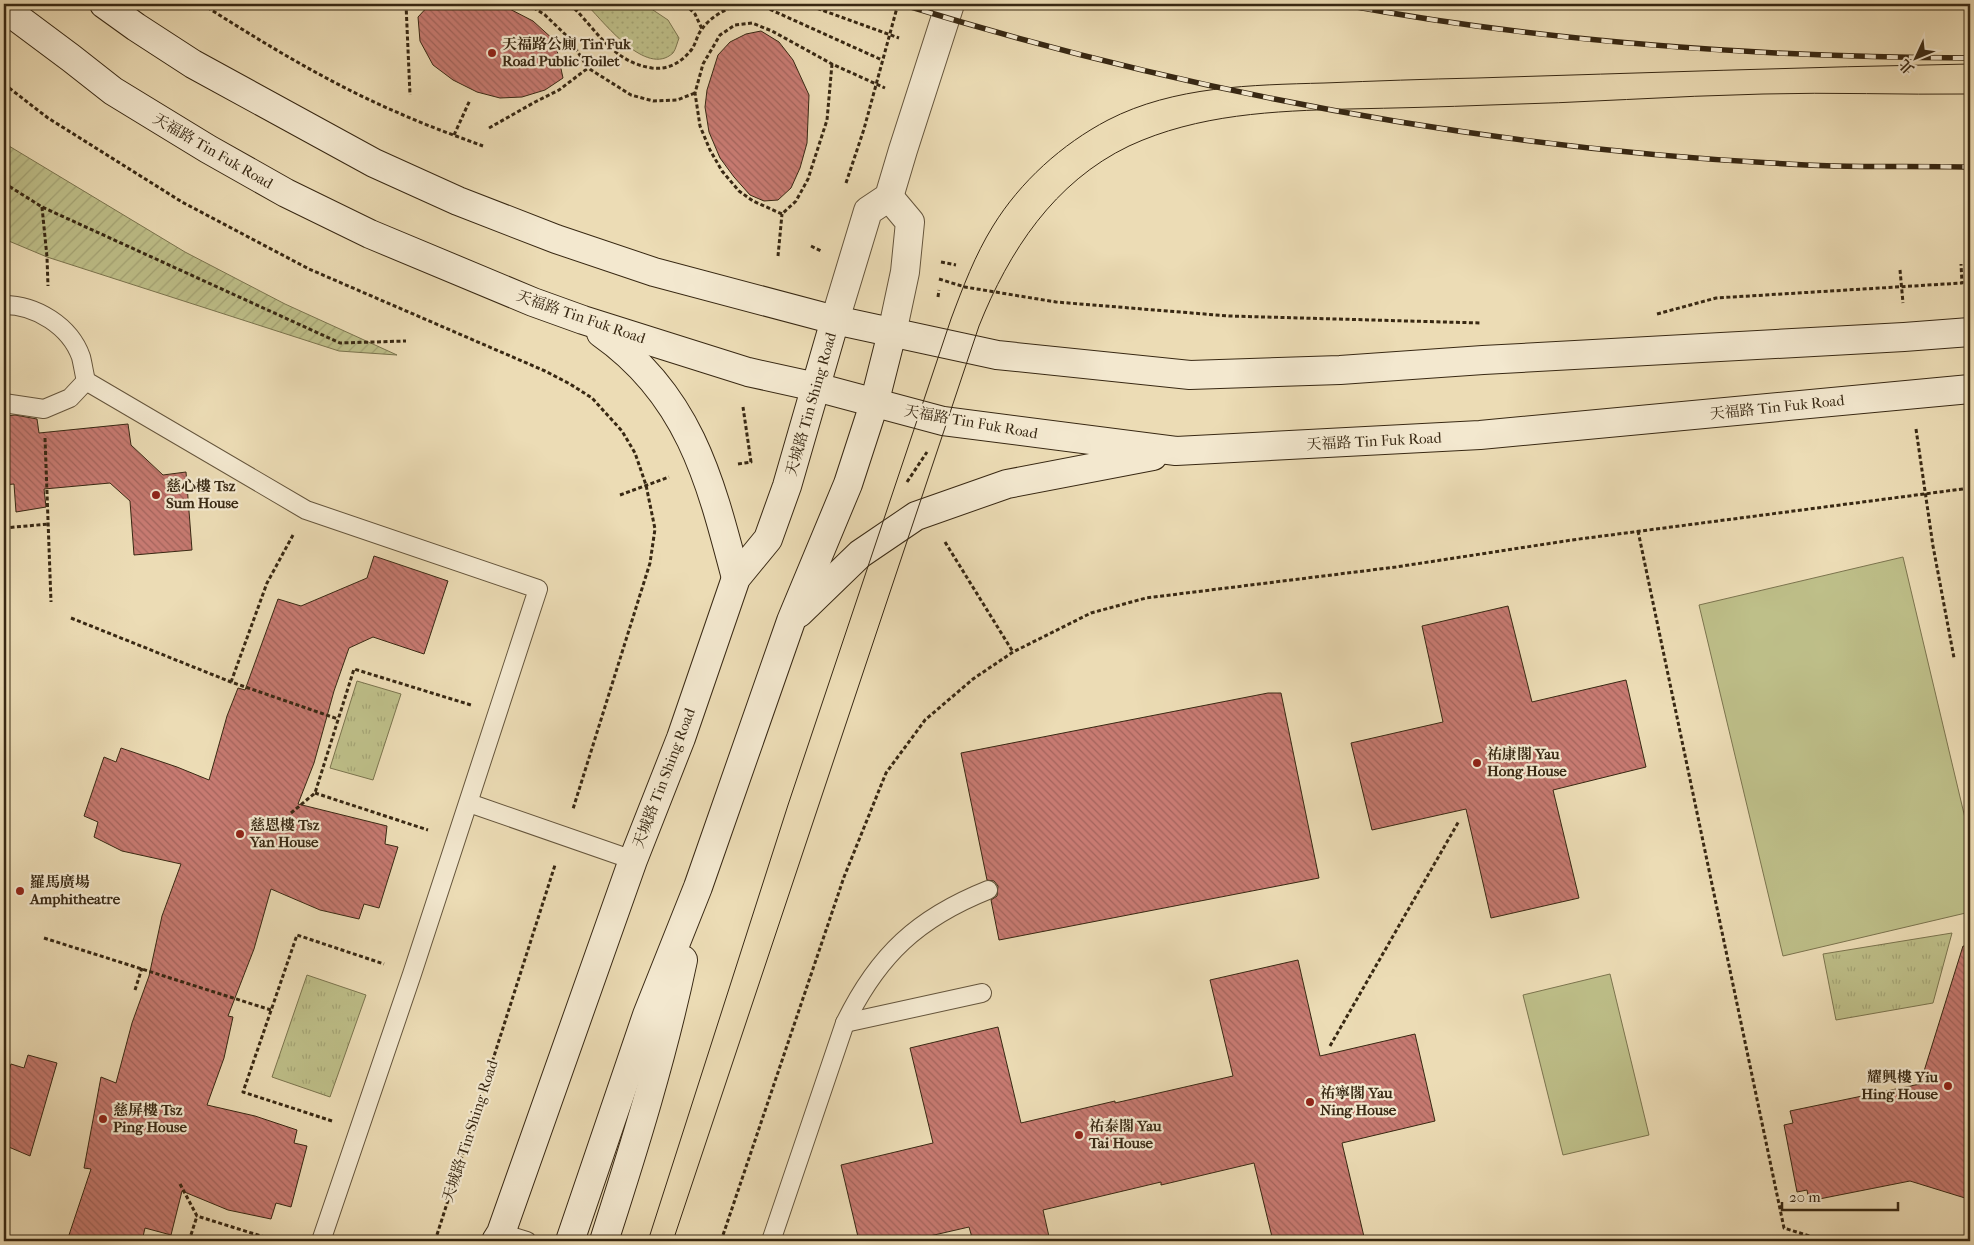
<svg xmlns="http://www.w3.org/2000/svg" width="1974" height="1245" font-family="'IM FELL French Canon','Noto Serif TC',serif">
  <style>
    .grass { fill: url(#grass-dots); stroke: #7b744e }
    .park { fill: url(#park-tufts); stroke: #7b744e }
    .garden { fill: url(#garden-furrows); stroke: #7b744e }
    .pitch { fill: #bebf89; stroke: #7b744e }
    .building { fill: url(#building-back-hatch); stroke: #382813 }
    .lines { fill: none; stroke-linecap: round; stroke-linejoin: round }
    .lane-casing { stroke: #65553c; stroke-width: 20 }
    .street-casing { stroke: #65553c; stroke-width: 30 }
    .secondary-casing { stroke: #382813; stroke-width: 30 }
    .path { stroke: #382813; stroke-width: 3; stroke-dasharray: 4 2.5; stroke-linecap: butt }
    .lane { stroke: #f3e8cf; stroke-width: 18 }
    .street { stroke: #f3e8cf; stroke-width: 28 }
    .secondary { stroke: #f3e8cf; stroke-width: 28 }
    .tram { stroke: #382813; stroke-width: 1 }
    .rail-casing { stroke: #382813; stroke-width: 5.5 }
    .rail { stroke: #f3e8cf; stroke-width: 4; stroke-dasharray: 11; stroke-linecap: butt }
    .poi-dot { fill: #8f2418; stroke: #f3e8cf; stroke-width: 2 }
    .labels { text-anchor: middle; dominant-baseline: central; stroke-width: 4.5; stroke-linejoin: round; paint-order: stroke }
    .poi-label { font-size: 15px; font-weight: bold; fill: #382813; stroke: #f3e8cf; text-anchor: start }
    .street-label { font-size: 15px; fill: #382813; stroke: #f3e8cf }
  </style>
  <defs>
    <pattern id="grass-dots" width="8" height="8" patternUnits="userSpaceOnUse" patternTransform="scale(1.25)"><rect width="8" height="8" fill="#bebf89"/><path d="M2 2h.1M6 6h.1" fill="none" stroke="#a4a475" stroke-width="1.8" stroke-linecap="round"/></pattern>
    <pattern id="park-tufts" width="24" height="20" patternUnits="userSpaceOnUse" patternTransform="scale(1.25)"><rect width="24" height="20" fill="#bebf89"/><path d="M3 7l-1-3M5 7V3M7 7l1-3M15 17l-1-3M17 17v-4M19 17l1-3" fill="none" stroke="#a4a475"/></pattern>
    <pattern id="garden-furrows" width="10" height="10" patternUnits="userSpaceOnUse" patternTransform="scale(1.25)"><rect width="10" height="10" fill="#bebf89"/><path d="M-1 1l2-2M0 10L10 0M9 11l2-2" fill="none" stroke="#a4a475"/></pattern>
    <pattern id="building-back-hatch" width="6" height="6" patternUnits="userSpaceOnUse" patternTransform="scale(1.25)"><rect width="6" height="6" fill="#c77a71"/><path d="M-1 5l2 2M0 0l6 6M5-1l2 2" fill="none" stroke="#a3645c"/></pattern>
  </defs>
  <rect width="100%" height="100%" fill="#ecdcb5"/>
  <filter id="stains"><feTurbulence type="fractalNoise" baseFrequency=".004" numOctaves="4"/><feColorMatrix values="0 0 0 0 .2 0 0 0 0 .09 0 0 0 0 .02 0 0 0 .5 -.17"/></filter>
  <radialGradient id="worn" r=".72"><stop offset=".6" stop-color="#630" stop-opacity="0"/><stop offset="1" stop-color="#630" stop-opacity=".3"/></radialGradient>
  <!-- grass -->
  <path class="grass" d="M586,4H644L668,20L679,38C677,43 676,49 673,53C646,78 603,21 586,4Z"/>
  <!-- park -->
  <g class="park">
    <polygon points="357,681 401,694 373,780 330,768"/>
    <polygon points="1952,933 1933,1003 1836,1020 1823,954"/>
    <polygon points="307,975 366,995 330,1097 272,1077"/>
  </g>
  <!-- garden -->
  <polygon class="garden" points="4,143 185,252 285,304 397,355 339,351 47,257 4,239"/>
  <!-- pitch -->
  <g class="pitch">
    <polygon points="1903,557 1970,839 1970,912 1783,956 1699,605"/>
    <polygon points="1610,974 1649,1135 1563,1155 1523,995"/>
  </g>
  <!-- building -->
  <g class="building">
    <polygon points="430,4 500,4 533,21 555,41 563,78 545,90 522,97 500,98 477,92 453,80 433,65 420,41 418,17"/>
    <polygon points="761,31 779,42 793,60 809,95 807,143 800,168 791,188 778,200 764,201 750,195 734,177 720,158 709,132 705,107 707,90 718,55 730,42 746,34"/>
    <polygon points="15,415 37,419 39,433 128,424 131,445 163,475 186,472 192,550 134,555 130,501 110,483 44,489 46,507 16,512 14,484 4,485 4,442 9,442 6,416"/>
    <polygon points="374,556 448,581 424,654 373,637 349,648 334,691 314,763 298,804 387,826 385,844 398,847 379,908 364,904 359,919 320,910 271,889 254,949 228,1016 233,1017 224,1058 207,1105 255,1116 297,1130 294,1143 307,1146 291,1207 276,1203 271,1219 228,1210 182,1191 171,1235 145,1228 142,1241 67,1241 91,1169 84,1168 101,1077 116,1083 132,1023 149,976 162,916 181,864 122,851 94,837 98,822 84,816 104,757 116,762 121,748 177,767 209,780 227,716 238,688 245,690 278,599 301,606 367,578"/>
    <polygon points="1508,606 1532,702 1626,680 1646,767 1553,790 1579,898 1491,918 1466,809 1372,830 1351,743 1443,722 1422,626"/>
    <polygon points="1268,693 1281,693 1319,878 999,940 991,900 997,896 998,886 994,881 987,880 961,753"/>
    <polygon points="1963,946 1970,947 1970,1180 1965,1198 1910,1181 1809,1201 1807,1190 1797,1192 1784,1125 1793,1123 1790,1111 1920,1084"/>
    <polygon points="1298,960 1320,1056 1415,1034 1435,1121 1342,1143 1365,1241 1273,1241 1254,1163 1161,1185 1161,1182 1043,1210 1050,1241 973,1241 969,1227 908,1241 859,1241 841,1165 933,1143 910,1048 998,1027 1021,1123 1115,1101 1115,1103 1233,1076 1210,980"/>
    <polygon points="28,1055 57,1063 30,1156 4,1145 4,1087 11,1064 24,1068"/>
  </g>
  <g class="lines">
    <defs>
      <g id="lane">
        <path d="M4,305C36,305 70,326 81,357C83,365 84,373 86,381L306,510L538,589L412,974L321,1241"/>
        <polyline points="4,403 44,409 70,398 86,381"/>
        <polyline points="469,803 633,860"/>
        <polyline points="845,1023 982,993"/>
        <polyline points="501,1233 527,1241"/>
        <path d="M771,1241L845,1023C878,955 918,918 988,890"/>
      </g>
      <g id="street">
        <polyline points="889,197 910,222 905,272 892,333"/>
        <polyline points="835,320 868,211 889,197 903,150 950,4"/>
      </g>
      <g id="secondary">
        <polyline points="104,4 136,27 193,64 374,163 458,201 556,239 654,272 835,320 997,355 1190,375 1340,370 1483,360 1904,337 1970,332"/>
        <polyline points="4,8 71,58 113,91 208,149 286,193 370,234 533,302 583,320 748,372 816,387 943,421 1176,451 1480,435 1970,389"/>
        <path d="M601,333C689,395 710,479 736,578"/>
        <polyline points="799,613 860,554 916,516 1007,484 1153,456"/>
        <polyline points="496,1241 501,1233 633,860 681,738 736,578 768,539 787,486 835,320"/>
        <polyline points="570,1241 647,1015 698,887 791,621 848,484 874,404 892,333"/>
        <path d="M604,1241C634,1148 663,1055 683,960"/>
      </g>
    </defs>
    <!-- lane casing -->
    <use href="#lane" class="lane-casing"/>
    <!-- street casing -->
    <use href="#street" class="street-casing"/>
    <!-- secondary casing -->
    <use href="#secondary" class="secondary-casing"/>
    <!-- path -->
    <g class="path">
      <path d="M202,4C263,43 334,86 401,114C428,126 456,136 483,146"/>
      <polyline points="406,4 410,95"/>
      <polyline points="528,4 545,15 569,38 588,68 631,95 653,101 677,100 695,93"/>
      <path d="M570,4C597,30 612,62 652,68C669,70 682,62 692,49C696,43 697,35 702,29C710,17 727,8 740,4"/>
      <polyline points="685,4 695,14 702,29"/>
      <polyline points="758,4 882,60"/>
      <polyline points="805,4 899,38"/>
      <polyline points="832,64 827,120 808,179 796,201 782,214 753,201 739,191 722,171 710,150 700,126 695,93 703,64 720,35 735,25 752,23 772,31 832,64 885,88"/>
      <polyline points="4,84 48,118 182,202 309,269 545,371 570,384 592,398 622,431 635,453 646,485 655,529 650,563 573,809"/>
      <polyline points="489,128 535,102 559,90 588,68"/>
      <polyline points="454,135 470,100"/>
      <polyline points="4,183 42,207 340,343 406,341"/>
      <polyline points="846,183 864,129 898,4"/>
      <polyline points="42,207 47,257 48,286"/>
      <polyline points="811,246 821,251"/>
      <polyline points="778,256 782,214"/>
      <polyline points="941,262 956,265"/>
      <polyline points="1900,270 1903,303"/>
      <polyline points="939,279 965,287 1056,302 1229,316 1480,323"/>
      <polyline points="938,297 939,290"/>
      <polyline points="1657,314 1716,298 1962,283 1961,264"/>
      <polyline points="1916,429 1933,546 1954,658"/>
      <polyline points="45,438 51,602"/>
      <polyline points="738,464 751,462 743,407"/>
      <polyline points="907,482 927,452"/>
      <polyline points="620,495 669,477"/>
      <polyline points="4,528 49,524"/>
      <polyline points="1638,531 1784,1228 1825,1241"/>
      <polyline points="945,542 1013,652"/>
      <polyline points="71,618 231,682 338,719"/>
      <polyline points="231,682 267,583 293,535"/>
      <polyline points="315,793 428,830"/>
      <polyline points="291,813 315,793 354,669 471,705"/>
      <polyline points="44,938 271,1010"/>
      <polyline points="135,990 142,968"/>
      <polyline points="1330,1046 1459,821"/>
      <polyline points="332,1121 243,1092 297,935 384,964"/>
      <polyline points="180,1184 197,1216 277,1241"/>
      <polyline points="1380,1239 1382,1241"/>
      <polyline points="189,1241 197,1216"/>
      <polyline points="435,1241 555,865"/>
      <polyline points="721,1241 844,877 886,773 925,720 973,679 1013,652 1091,613 1146,598 1396,567 1572,540 1970,488"/>
    </g>
    <!-- lane -->
    <use href="#lane" class="lane"/>
    <!-- street -->
    <use href="#street" class="street"/>
    <!-- secondary -->
    <use href="#secondary" class="secondary"/>
    <!-- tram -->
    <g class="tram">
      <path d="M648,1241L788,805L951,319C963,287 975,255 993,226C1020,182 1062,144 1108,120C1174,86 1252,85 1324,83C1375,81 1426,79 1477,78C1642,73 1806,67 1970,64"/>
      <path d="M673,1241L979,326C1009,251 1054,182 1129,146C1198,114 1274,111 1348,109C1395,108 1443,107 1490,105C1581,103 1672,96 1763,94C1832,92 1901,95 1970,94"/>
    </g>
    <defs>
      <g id="rail">
        <path d="M901,4C1203,97 1517,154 1834,166C1879,167 1925,166 1970,167"/>
        <path d="M1340,4C1548,43 1759,57 1970,58"/>
      </g>
    </defs>
    <!-- rail casing -->
    <use href="#rail" class="rail-casing"/>
    <!-- rail -->
    <use href="#rail" class="rail"/>
  </g>
  <!-- markers -->
  <g class="poi-dot">
    <circle cx="492" cy="53" r="5"/>
    <circle cx="156" cy="495" r="5"/>
    <circle cx="1477" cy="763" r="5"/>
    <circle cx="240" cy="834" r="5"/>
    <circle cx="20" cy="891" r="5"/>
    <circle cx="1948" cy="1086" r="5"/>
    <circle cx="1310" cy="1102" r="5"/>
    <circle cx="103" cy="1119" r="5"/>
    <circle cx="1079" cy="1135" r="5"/>
  </g>
  <g class="labels">
    <!-- poi labels -->
    <g class="poi-label">
      <text x="502" y="44">天福路公廁 Tin Fuk<tspan x="502" dy="17">Road Public Toilet</tspan></text>
      <text x="166" y="486">慈心樓 Tsz<tspan x="166" dy="17">Sum House</tspan></text>
      <text x="1487" y="754">祐康閣 Yau<tspan x="1487" dy="17">Hong House</tspan></text>
      <text x="250" y="825">慈恩樓 Tsz<tspan x="250" dy="17">Yan House</tspan></text>
      <text x="30" y="882">羅馬廣場<tspan x="30" dy="17">Amphitheatre</tspan></text>
      <text x="1938" y="1077" text-anchor="end">耀興樓 Yiu<tspan x="1938" dy="17">Hing House</tspan></text>
      <text x="1320" y="1093">祐寧閣 Yau<tspan x="1320" dy="17">Ning House</tspan></text>
      <text x="113" y="1110">慈屏樓 Tsz<tspan x="113" dy="17">Ping House</tspan></text>
      <text x="1089" y="1126">祐泰閣 Yau<tspan x="1089" dy="17">Tai House</tspan></text>
    </g>
    <!-- street labels -->
    <g class="street-label">
      <text transform="translate(213 151) rotate(30)">天福路 Tin Fuk Road</text>
      <text transform="translate(581 317) rotate(19)">天福路 Tin Fuk Road</text>
      <text transform="translate(811 404) rotate(-74)">天城路 Tin Shing Road</text>
      <text transform="translate(1777 407) rotate(-6)">天福路 Tin Fuk Road</text>
      <text transform="translate(971 422) rotate(10)">天福路 Tin Fuk Road</text>
      <text transform="translate(1374 441) rotate(-3)">天福路 Tin Fuk Road</text>
      <text transform="translate(664 778) rotate(-69)">天城路 Tin Shing Road</text>
      <text transform="translate(470 1131) rotate(-72)">天城路 Tin Shing Road</text>
    </g>
  </g>
  <!-- margin -->
  <rect width="1974" height="1245" fill="none" stroke="#ecdcb5" stroke-width="20"/>
  <rect x="5" y="5" width="1964" height="1235" fill="none" stroke="#382813" stroke-width="2.5"/>
  <rect x="10" y="10" width="1954" height="1225" fill="none" stroke="#382813"/>
  <!-- north arrow -->
  <g transform="translate(1916 58) rotate(226)" stroke="#f3e8cf" stroke-width="4" paint-order="stroke">
  <path d="M0-4L9 19L0 12L-9 19Z" fill="#382813"/>
  <text y="-8" font-size="14" font-weight="bold" text-anchor="middle" fill="#382813">北</text>
  </g>
  <!-- scale -->
  <path d="M1782 1202v8h116v-8" fill="none" stroke="#382813" stroke-width="2.5"/>
  <text x="1789" y="1202" font-size="15" fill="#382813" stroke="#f3e8cf" stroke-width="4" paint-order="stroke">20 m</text>
  <rect width="100%" height="100%" filter="url(#stains)"/>
  <rect width="100%" height="100%" fill="url(#worn)"/>
</svg>
